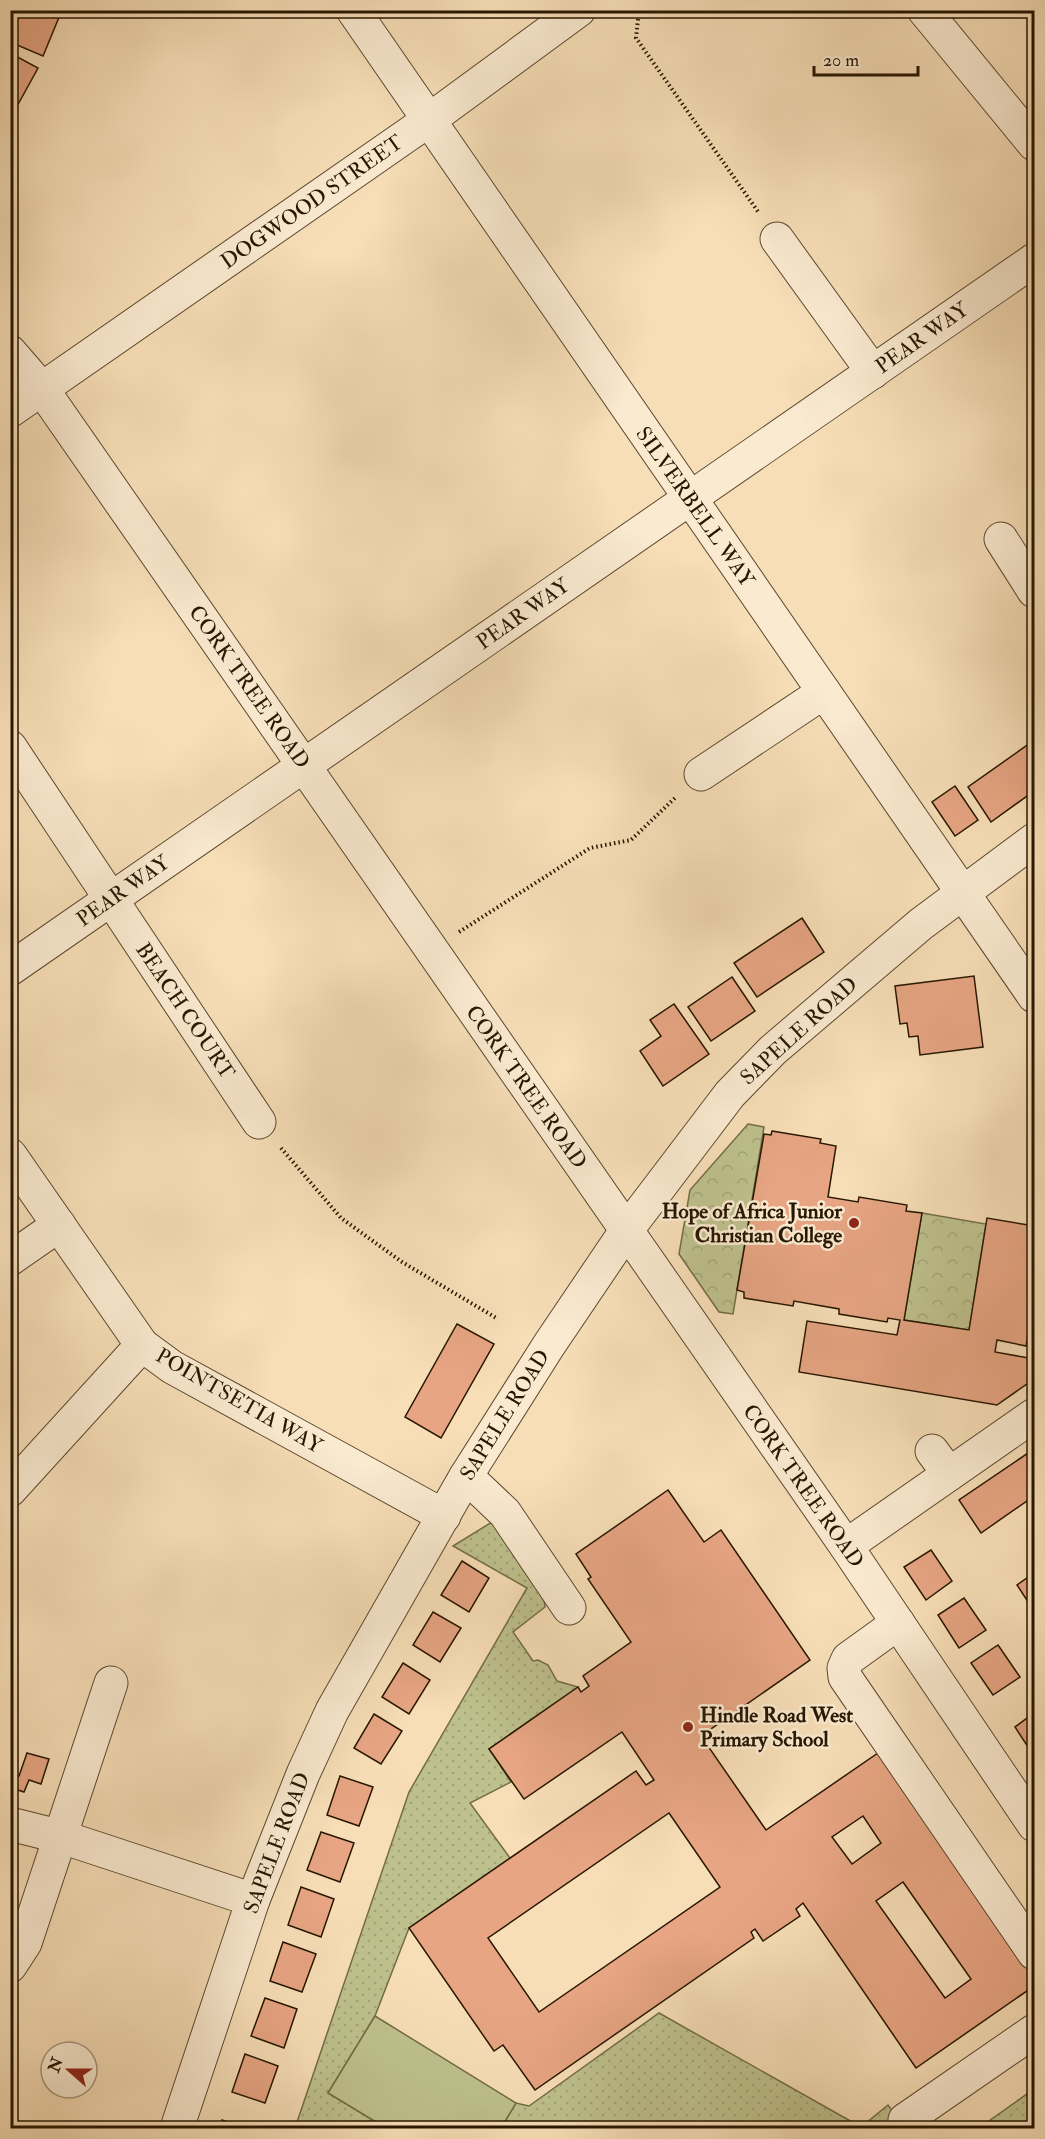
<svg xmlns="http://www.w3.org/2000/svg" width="1045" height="2139" font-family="'IM FELL Double Pica',serif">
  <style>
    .grass { fill: url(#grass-dots); stroke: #726c47; stroke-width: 1.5 }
    .forest { fill: url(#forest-crowns); stroke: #726c47; stroke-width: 1.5 }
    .garden { fill: #bec18d; stroke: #726c47; stroke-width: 1.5 }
    .building { fill: #e7a583; stroke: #271601; stroke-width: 1.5; fill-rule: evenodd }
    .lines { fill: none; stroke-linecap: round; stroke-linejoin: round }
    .minor-casing { stroke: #5b482e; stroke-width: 35 }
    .path { stroke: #271601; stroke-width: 4; stroke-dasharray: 1.5 3; stroke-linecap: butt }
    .minor { stroke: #faead0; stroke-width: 33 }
    .poi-dot { fill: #8f2418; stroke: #faead0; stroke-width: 2 }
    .labels { text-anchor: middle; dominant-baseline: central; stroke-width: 5; stroke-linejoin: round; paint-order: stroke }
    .street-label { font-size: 21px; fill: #271601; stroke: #faead0 }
    .poi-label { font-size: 21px; font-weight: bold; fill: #271601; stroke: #faead0; text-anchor: end }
  </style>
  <defs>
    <pattern id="grass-dots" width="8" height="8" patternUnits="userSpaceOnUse" patternTransform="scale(1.5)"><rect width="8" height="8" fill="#bec18d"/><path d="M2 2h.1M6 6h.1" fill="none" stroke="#a3a578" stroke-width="1.8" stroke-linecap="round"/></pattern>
    <pattern id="forest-crowns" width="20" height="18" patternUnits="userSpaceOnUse" patternTransform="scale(1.5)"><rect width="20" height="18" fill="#bec18d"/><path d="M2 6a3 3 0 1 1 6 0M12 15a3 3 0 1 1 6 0" fill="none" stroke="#a3a578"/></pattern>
  </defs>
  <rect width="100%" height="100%" fill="#f7deb7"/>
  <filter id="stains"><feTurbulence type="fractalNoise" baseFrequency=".00333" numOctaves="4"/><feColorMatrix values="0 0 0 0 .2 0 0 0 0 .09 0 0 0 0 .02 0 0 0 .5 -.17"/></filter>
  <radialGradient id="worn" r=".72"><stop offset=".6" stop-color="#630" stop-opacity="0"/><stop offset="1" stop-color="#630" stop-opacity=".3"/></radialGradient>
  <!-- grass -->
  <g class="grass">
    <polygon points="492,1522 544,1599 545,1607 513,1632 533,1661 538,1660 548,1665 557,1681 578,1687 489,1749 511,1782 470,1803 510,1858 409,1928 375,2016 328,2093 386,2128 295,2128 409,1792 527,1588 453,1546"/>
    <polygon points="659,2013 861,2127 888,2105 905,2128 501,2128 516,2103 529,2106"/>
    <polygon points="1034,2089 1034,2128 979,2128"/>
  </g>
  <!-- forest -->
  <g class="forest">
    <polygon points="748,1124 764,1127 733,1314 719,1312 679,1254 690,1190"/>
    <polygon points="922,1213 986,1224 969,1330 904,1320"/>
  </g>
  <!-- garden -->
  <polygon class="garden" points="375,2016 516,2103 501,2128 386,2128 328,2093"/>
  <!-- building -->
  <g class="building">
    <polygon points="17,10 62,10 43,56 10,42 10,25"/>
    <polygon points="10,53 38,68 10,119"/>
    <polygon points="1033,741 1034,791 991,822 968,787"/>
    <polygon points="955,786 978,820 955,836 932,802"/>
    <polygon points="802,918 824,952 757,997 734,963"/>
    <polygon points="974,976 983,1047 920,1055 918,1036 909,1037 907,1023 900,1024 895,986"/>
    <polygon points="732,977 755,1011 711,1041 688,1007"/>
    <polygon points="674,1004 709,1054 663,1086 640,1051 661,1036 650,1020"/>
    <polygon points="772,1131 821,1139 820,1143 836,1146 828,1197 858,1202 859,1197 907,1205 906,1211 922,1213 904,1320 969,1330 987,1218 1034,1226 1034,1296 1026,1346 997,1340 995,1352 1034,1359 1034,1379 997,1405 799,1372 807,1321 897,1335 900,1320 888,1318 887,1322 839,1314 839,1309 794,1301 793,1306 744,1298 744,1292 737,1290 764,1134 771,1135"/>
    <polygon points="457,1324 494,1344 441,1438 405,1417"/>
    <polygon points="1034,1449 1034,1496 981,1533 959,1500"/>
    <path d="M668,1490L704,1542L721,1530L810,1660L701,1736L766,1830L878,1753L928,1817L1034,1972V1986L916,2068L803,1903L796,1909L800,1916L763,1941L755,1929L751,1932L754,1938L535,2090L503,2045L494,2051L409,1928L636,1771L646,1785L654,1780L622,1732L524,1799L489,1749L578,1687L581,1692L589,1686L583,1676L631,1642L588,1579L591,1577L576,1554ZM669,1813L720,1887L539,2012L488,1938ZM863,1816L881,1843L852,1864L832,1837ZM903,1882L971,1979L945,1998L876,1901Z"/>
    <polygon points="931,1550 952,1581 926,1600 904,1567"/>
    <polygon points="462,1561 489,1578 469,1612 441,1595"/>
    <polygon points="1034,1573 1034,1611 1017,1585"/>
    <polygon points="964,1598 986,1630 959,1648 938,1615"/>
    <polygon points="433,1612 461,1628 440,1662 413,1645"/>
    <polygon points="998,1645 1020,1677 993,1695 971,1663"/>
    <polygon points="403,1663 430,1680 409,1714 382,1697"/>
    <polygon points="1034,1713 1034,1756 1015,1727"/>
    <polygon points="374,1714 402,1731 381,1764 354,1748"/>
    <polygon points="27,1753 49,1759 41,1784 29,1780 24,1792 12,1788 16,1776 19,1776"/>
    <polygon points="340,1776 373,1787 359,1826 327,1815"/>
    <polygon points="321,1832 354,1843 340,1882 307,1870"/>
    <polygon points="301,1887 334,1899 321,1937 288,1925"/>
    <polygon points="283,1942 316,1954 302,1992 270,1981"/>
    <polygon points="265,1998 297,2009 284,2048 251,2036"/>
    <polygon points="245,2054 278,2066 265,2103 232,2092"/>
    <polygon points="222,2120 245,2128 219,2128"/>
  </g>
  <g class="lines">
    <defs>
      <g id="minor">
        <polyline points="353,10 1034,996"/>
        <polyline points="924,10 1034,144"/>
        <polyline points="777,239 873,372"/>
        <polyline points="10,352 42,389 846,1546 1034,1825"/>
        <polyline points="10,411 429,120 579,10"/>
        <polyline points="1001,539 1034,591"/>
        <polyline points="10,747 259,1122"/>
        <polyline points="701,774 824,692"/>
        <polyline points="10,969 1034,260"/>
        <polyline points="10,1155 142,1345 172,1367 444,1516"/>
        <polyline points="10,1259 59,1225"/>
        <polyline points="932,1451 949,1474"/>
        <polyline points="466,1476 505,1513 569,1608"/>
        <polyline points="10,1490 142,1345"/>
        <polyline points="846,1546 1034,1415"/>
        <polyline points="898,1623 848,1659 844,1668 845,1677 1034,1953"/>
        <polyline points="10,1824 62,1837 253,1900"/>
        <polyline points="10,1966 25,1943 111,1683"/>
        <polyline points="905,2120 1034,2031"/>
        <polyline points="177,2128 253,1900 303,1774 332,1711 466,1476 549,1345 626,1231 730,1094 773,1050 921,924 1034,840"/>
      </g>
    </defs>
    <!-- minor casing -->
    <use href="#minor" class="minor-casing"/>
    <!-- path -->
    <g class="path">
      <polyline points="639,10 636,38 759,213"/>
      <polyline points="459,932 590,848 631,840 676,797"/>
      <polyline points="281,1148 341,1218 402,1262 498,1319"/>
    </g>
    <!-- minor -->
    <use href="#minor" class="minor"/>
  </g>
  <!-- markers -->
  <g class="poi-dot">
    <circle cx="854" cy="1223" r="6"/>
    <circle cx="688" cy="1727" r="6"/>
  </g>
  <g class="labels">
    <!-- street labels -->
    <g class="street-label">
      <text transform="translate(312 202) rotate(-35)">DOGWOOD STREET</text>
      <text transform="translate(922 338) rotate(-35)">PEAR WAY</text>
      <text transform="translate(695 507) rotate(55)">SILVERBELL WAY</text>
      <text transform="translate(523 614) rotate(-35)">PEAR WAY</text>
      <text transform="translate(249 687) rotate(55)">CORK TREE ROAD</text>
      <text transform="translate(123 891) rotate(-35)">PEAR WAY</text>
      <text transform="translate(185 1011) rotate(56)">BEACH COURT</text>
      <text transform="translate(799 1031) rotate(-42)">SAPELE ROAD</text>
      <text transform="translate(526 1087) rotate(55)">CORK TREE ROAD</text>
      <text transform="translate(239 1401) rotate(30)">POINTSETIA WAY</text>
      <text transform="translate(505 1415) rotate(-58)">SAPELE ROAD</text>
      <text transform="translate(803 1486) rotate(55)">CORK TREE ROAD</text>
      <text transform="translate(277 1843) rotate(-69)">SAPELE ROAD</text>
    </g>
    <!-- poi labels -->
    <g class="poi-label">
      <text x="842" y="1211">Hope of Africa Junior<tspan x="842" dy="24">Christian College</tspan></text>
      <text x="700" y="1715" text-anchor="start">Hindle Road West<tspan x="700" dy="24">Primary School</tspan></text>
    </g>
  </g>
  <!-- margin -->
  <rect width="1045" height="2139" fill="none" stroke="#f7deb7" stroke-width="36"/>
  <rect x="12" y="12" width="1021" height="2115" fill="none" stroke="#271601" stroke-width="3"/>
  <rect x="18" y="18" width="1009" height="2103" fill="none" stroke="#271601" stroke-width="1.5"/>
  <!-- north arrow -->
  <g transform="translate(69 2070) rotate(291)"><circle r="28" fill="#faead0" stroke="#a6957d" stroke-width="1.5"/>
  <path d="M0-4.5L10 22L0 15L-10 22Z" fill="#8f2418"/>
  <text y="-9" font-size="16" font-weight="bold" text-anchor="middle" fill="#271601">N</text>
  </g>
  <!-- scale -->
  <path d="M814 66v9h104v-9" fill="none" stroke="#271601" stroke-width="3"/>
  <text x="823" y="66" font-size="18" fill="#271601" stroke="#faead0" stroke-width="4.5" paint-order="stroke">20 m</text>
  <rect width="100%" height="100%" filter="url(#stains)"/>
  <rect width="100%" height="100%" fill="url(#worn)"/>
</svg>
